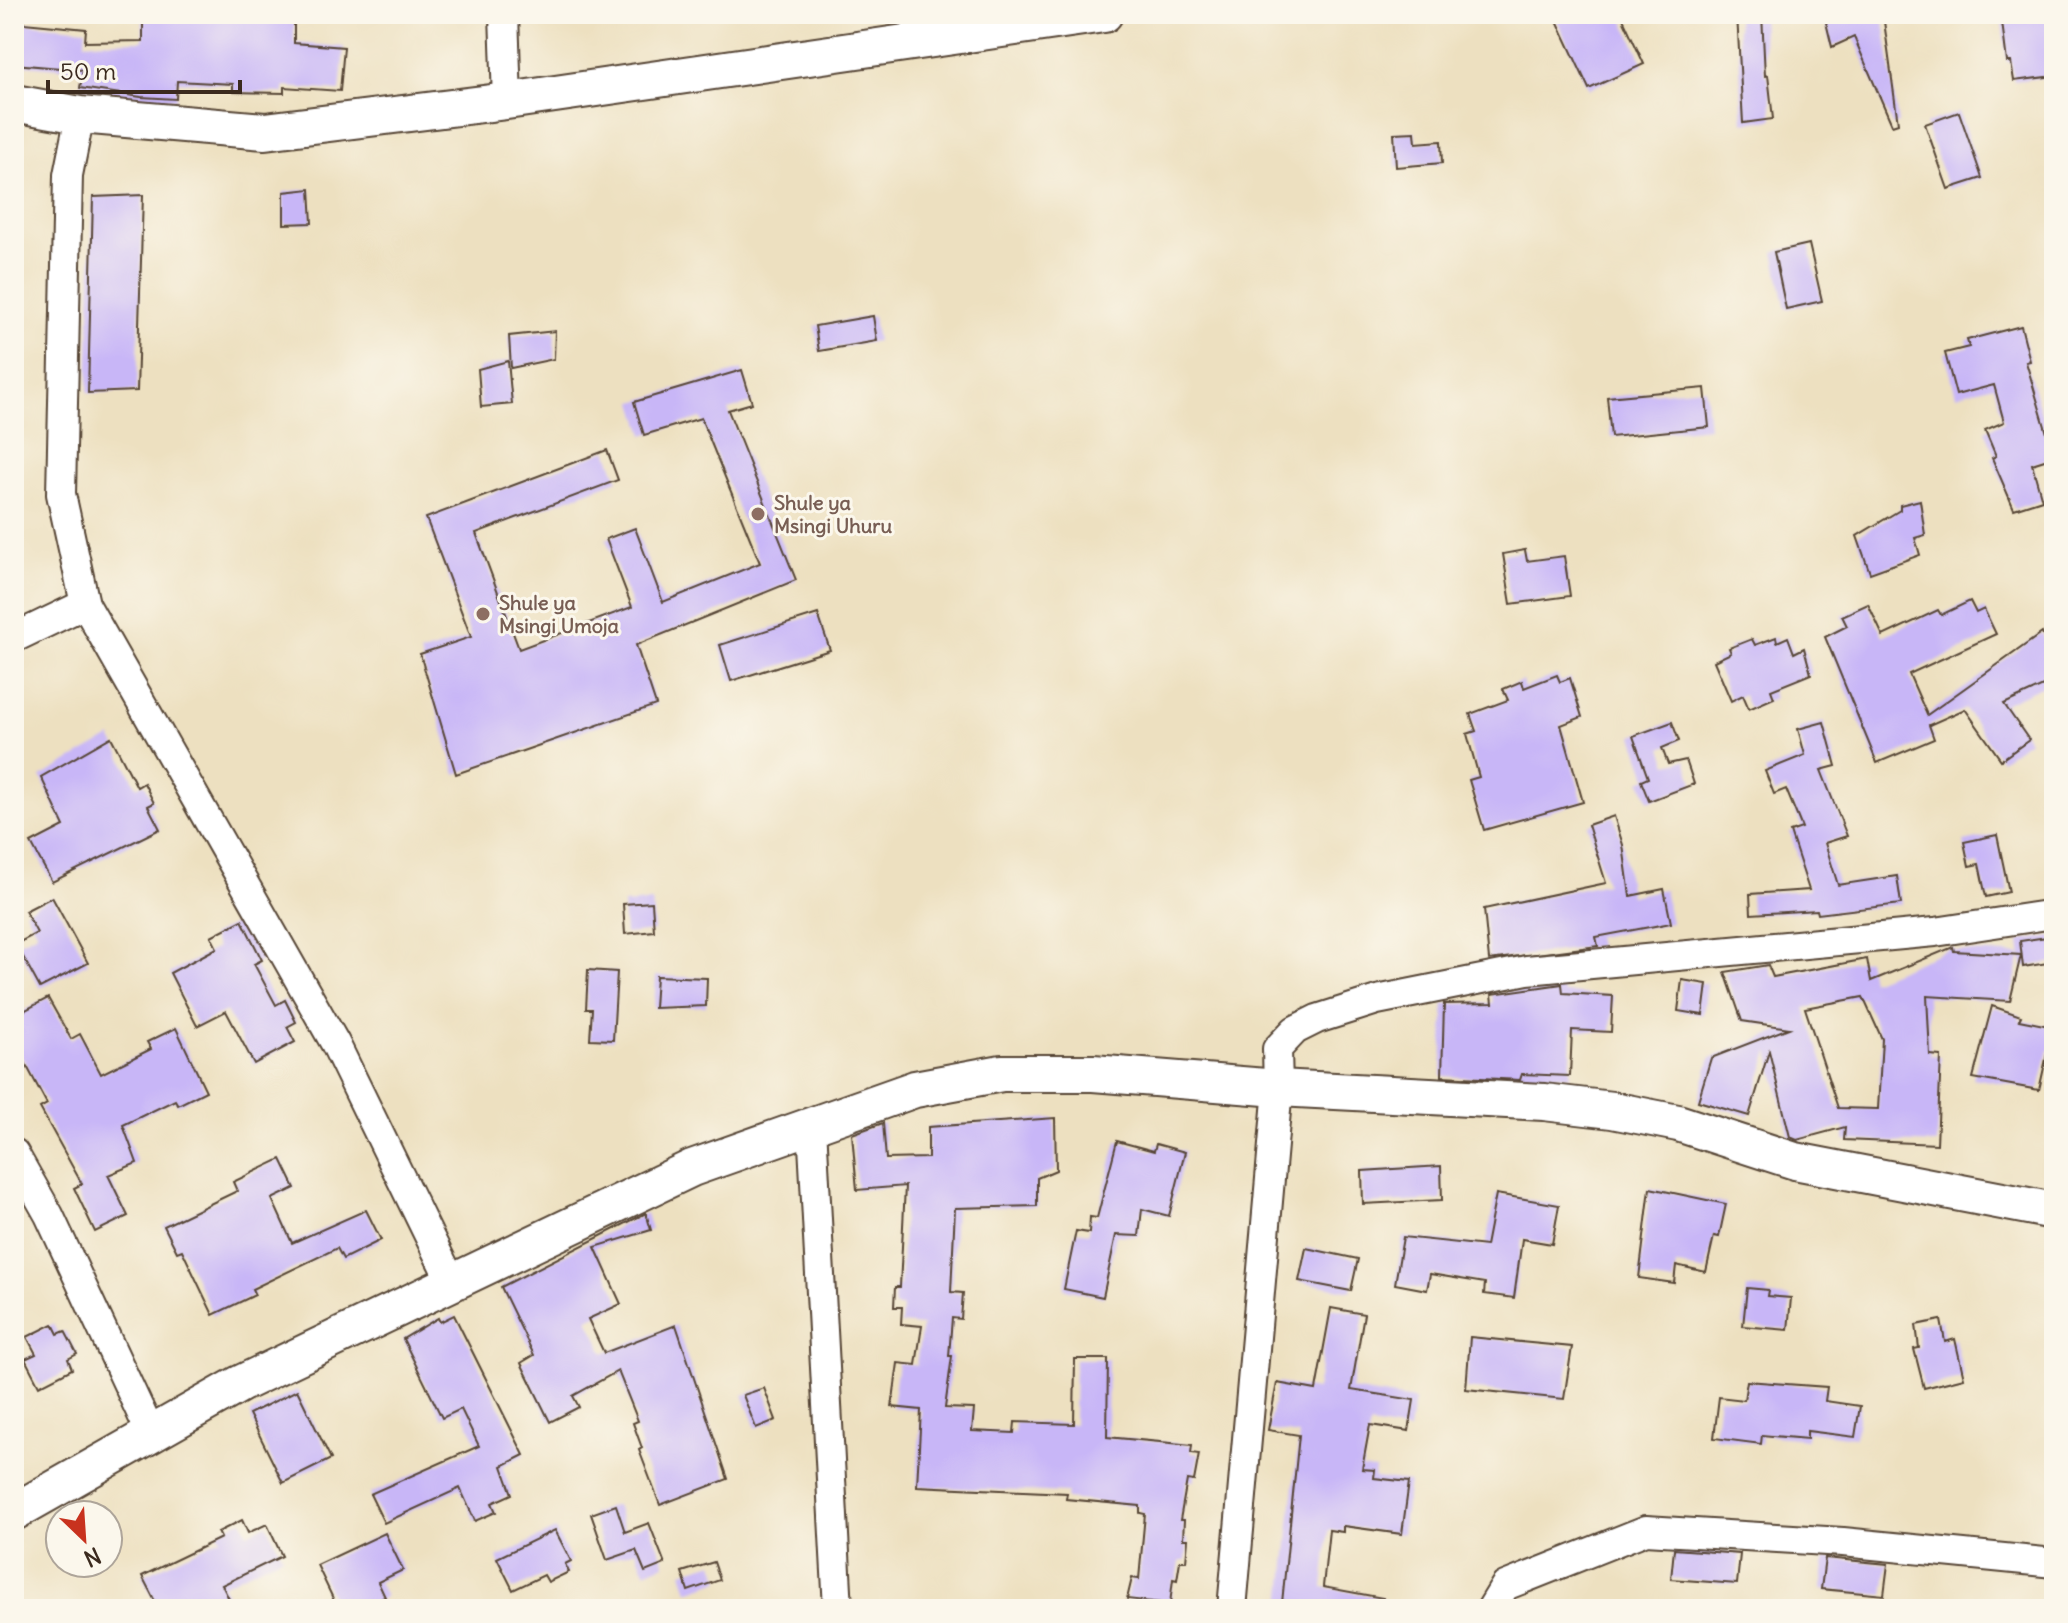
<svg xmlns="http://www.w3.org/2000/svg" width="2068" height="1623" font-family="Delius,sans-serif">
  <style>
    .building { fill: #c8b6f7; fill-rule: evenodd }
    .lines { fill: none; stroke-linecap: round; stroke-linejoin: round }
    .minor-casing { stroke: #564536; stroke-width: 32 }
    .tertiary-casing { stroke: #564536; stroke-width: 40 }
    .minor { stroke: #fff; stroke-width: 28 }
    .tertiary { stroke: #fff; stroke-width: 36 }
    .education-dot { fill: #8d6e63; stroke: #fbf7ec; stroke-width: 3 }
    .labels { text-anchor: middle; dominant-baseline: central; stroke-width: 6; stroke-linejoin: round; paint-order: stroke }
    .education-label { font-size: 20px; font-weight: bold; fill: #785e54; stroke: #fbf7ec; text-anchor: start }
  </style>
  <rect width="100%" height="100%" fill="#fbf7ec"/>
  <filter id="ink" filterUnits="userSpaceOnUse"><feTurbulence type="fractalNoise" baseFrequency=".0125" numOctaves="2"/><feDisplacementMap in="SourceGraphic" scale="16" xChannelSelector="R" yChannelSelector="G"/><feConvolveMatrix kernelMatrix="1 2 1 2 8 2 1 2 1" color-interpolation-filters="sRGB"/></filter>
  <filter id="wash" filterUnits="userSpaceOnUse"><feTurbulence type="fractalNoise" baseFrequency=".006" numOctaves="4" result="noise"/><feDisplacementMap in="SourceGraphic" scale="32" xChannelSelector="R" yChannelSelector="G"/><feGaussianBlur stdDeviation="1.8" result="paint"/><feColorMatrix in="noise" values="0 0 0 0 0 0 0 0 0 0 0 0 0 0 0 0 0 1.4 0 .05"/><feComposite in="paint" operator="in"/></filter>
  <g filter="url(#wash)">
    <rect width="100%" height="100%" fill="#ede0c0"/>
    <g id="blocks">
      <!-- building -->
      <g class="building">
        <polygon points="143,14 294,17 294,43 344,47 340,91 284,87 284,93 233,92 233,84 177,81 176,99 141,97 80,88 83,70 14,64 14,22 86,29 85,42 143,41"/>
        <polygon points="1554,14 1621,14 1644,64 1589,89"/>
        <polygon points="1737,14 1762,14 1765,76 1768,75 1773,119 1743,123"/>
        <polygon points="1824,14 1883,14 1898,123 1892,125 1854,37 1832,47"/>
        <polygon points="2001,14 2054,14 2054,76 2014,81 2011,62 2007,62"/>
        <polygon points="1959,112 1982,178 1948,189 1925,124"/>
        <polygon points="1415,132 1416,143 1441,141 1442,163 1396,167 1394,133"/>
        <polygon points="310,189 312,223 284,224 284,192"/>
        <polygon points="143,195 137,391 88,393 93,197"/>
        <polygon points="1809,244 1822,301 1786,309 1774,252"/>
        <polygon points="873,316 877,341 819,351 815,326"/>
        <polygon points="2021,326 2030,361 2026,362 2054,457 2032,464 2042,500 2014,509 1992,458 1996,456 1985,430 2004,422 1994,385 1956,395 1945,353 1969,347 1967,340"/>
        <polygon points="555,331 554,359 511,368 509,336"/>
        <polygon points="508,361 512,404 481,407 478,369"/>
        <polygon points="742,370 752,403 728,410 796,580 636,645 656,705 456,774 420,654 471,637 426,518 607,450 618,480 476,533 519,649 632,607 606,539 635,528 663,602 760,563 701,418 644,435 634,402"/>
        <polygon points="1705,388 1709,427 1611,437 1607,397"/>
        <polygon points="1920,500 1925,535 1915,538 1920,555 1870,573 1857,536 1900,510 1900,505"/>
        <polygon points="1525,550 1527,561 1564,556 1570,596 1511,604 1503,554"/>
        <polygon points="1970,601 1976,613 1984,609 1996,634 1909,674 1927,715 2042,633 2054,660 2054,681 2004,704 2029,740 2001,760 1965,709 1929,725 1934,739 1877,763 1825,637 1847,626 1842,616 1868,604 1883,636 1938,610 1941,615"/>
        <polygon points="818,614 830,650 731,681 720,645"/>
        <polygon points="1776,637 1777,642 1788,637 1794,653 1804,648 1811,674 1771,690 1774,698 1749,709 1743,695 1731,701 1714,661 1731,653 1729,648 1752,639 1755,645"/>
        <polygon points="1557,675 1560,682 1570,678 1582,717 1561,725 1583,802 1484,830 1469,780 1479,777 1467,734 1476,731 1470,714 1508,700 1503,689 1522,681 1524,688"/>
        <polygon points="1672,722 1679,741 1662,748 1668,764 1686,760 1694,784 1649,801 1641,781 1648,778 1633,736"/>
        <polygon points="1824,722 1836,766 1821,770 1847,836 1825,843 1838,885 1897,876 1901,904 1818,914 1817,910 1751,914 1750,894 1809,890 1790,832 1802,828 1786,789 1774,794 1765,771 1805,755 1798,729"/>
        <polygon points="111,737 137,787 144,783 154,803 148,806 160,829 52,882 31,843 64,826 41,777"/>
        <polygon points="1614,816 1623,845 1630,896 1664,889 1671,923 1596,937 1598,946 1489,960 1484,909 1606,883 1588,825"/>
        <polygon points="1997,835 2009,892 1986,897 1979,864 1969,866 1964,842"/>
        <polygon points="52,897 88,963 40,988 16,944 37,933 25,911"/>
        <polygon points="652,902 654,931 625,934 623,904"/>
        <polygon points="242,920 262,960 254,964 276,1005 285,1000 296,1022 287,1027 295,1042 254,1064 226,1011 197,1026 170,973 217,948 211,936"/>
        <polygon points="2054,936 2054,962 2023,967 2020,941"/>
        <path d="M1953,947L1954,951L2021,955L2010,1001L1927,996L1930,1055L1941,1056L1937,1144L1844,1140L1845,1127L1797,1140L1790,1137L1769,1051L1749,1116L1698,1101L1711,1058L1789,1028L1742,1021L1725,972L1768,965L1773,977L1867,959L1871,981ZM1863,997L1882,1039L1878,1109L1838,1108L1805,1008Z"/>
        <polygon points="588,970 617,972 613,1040 590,1039 592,1009 586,1009"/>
        <polygon points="656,976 707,978 706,1006 654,1008"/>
        <polygon points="1682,980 1707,984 1703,1015 1678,1011"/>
        <polygon points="1562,984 1563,993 1613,996 1611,1032 1572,1030 1570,1076 1522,1074 1520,1080 1442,1076 1444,1004 1493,1003 1492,994"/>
        <polygon points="48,998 71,1039 80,1034 101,1074 151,1049 147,1042 176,1028 206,1091 178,1105 175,1100 123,1125 137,1163 108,1175 128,1216 95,1232 74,1188 82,1184 40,1108 47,1104 14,1042 14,1016"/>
        <polygon points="1992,1006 2021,1016 2019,1020 2054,1027 2054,1051 2048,1050 2039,1090 1973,1078"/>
        <polygon points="1055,1118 1056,1170 1037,1178 1037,1206 955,1208 951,1292 963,1293 961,1319 952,1318 949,1356 952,1356 945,1408 974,1409 972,1431 1014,1433 1015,1422 1074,1424 1075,1359 1108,1359 1107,1437 1192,1445 1191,1453 1199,1454 1194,1481 1187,1480 1180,1520 1184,1520 1183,1539 1188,1539 1186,1561 1180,1561 1177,1580 1173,1579 1170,1604 1127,1599 1132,1578 1139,1579 1145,1514 1140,1513 1140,1506 1066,1499 1067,1493 917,1486 921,1410 892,1407 898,1363 916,1365 922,1326 901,1324 902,1307 894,1307 895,1287 900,1287 905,1186 857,1190 852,1134 883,1123 886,1159 928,1158 928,1127"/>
        <polygon points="1117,1141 1154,1151 1156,1144 1185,1152 1169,1216 1142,1209 1139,1236 1116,1235 1103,1297 1064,1289 1076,1231 1089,1233 1090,1217 1097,1218"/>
        <polygon points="281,1159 295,1188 272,1199 292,1243 366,1210 381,1240 343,1259 337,1248 252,1289 255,1295 213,1315 182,1250 177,1252 164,1226 237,1191 233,1182"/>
        <polygon points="1441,1166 1442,1200 1363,1204 1362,1171"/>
        <polygon points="1650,1188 1726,1204 1719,1237 1714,1236 1706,1272 1676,1265 1674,1283 1639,1278"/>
        <polygon points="1496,1194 1559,1205 1552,1244 1522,1239 1514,1298 1484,1294 1485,1283 1430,1274 1427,1290 1395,1284 1403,1237 1486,1246"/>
        <polygon points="646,1213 651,1230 595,1247 621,1304 588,1319 604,1353 676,1325 728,1479 660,1505 639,1450 642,1448 633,1423 638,1421 618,1371 573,1396 579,1407 550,1422 521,1363 534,1355 501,1287"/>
        <polygon points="1306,1248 1358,1259 1351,1291 1299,1281"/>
        <polygon points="1747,1288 1768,1290 1767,1296 1791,1298 1788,1330 1743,1326"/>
        <polygon points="1331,1308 1364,1314 1351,1390 1414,1400 1409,1431 1370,1425 1362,1469 1375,1470 1374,1478 1409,1482 1402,1534 1343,1526 1343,1532 1329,1530 1323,1587 1383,1598 1382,1609 1282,1603 1299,1435 1268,1430 1277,1383 1316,1390"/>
        <polygon points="454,1315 524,1455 502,1466 512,1494 492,1503 496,1512 475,1521 460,1488 384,1523 370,1494 479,1446 461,1409 442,1418 403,1339 438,1318 440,1322"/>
        <polygon points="1941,1320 1945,1342 1955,1339 1964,1378 1924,1388 1914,1349 1919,1348 1916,1325"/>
        <polygon points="53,1324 58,1334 65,1331 77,1354 68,1359 72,1369 39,1386 25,1359 36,1354 27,1337"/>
        <polygon points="1470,1337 1572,1347 1564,1399 1466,1389"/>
        <polygon points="1747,1381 1827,1387 1825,1401 1860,1406 1855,1437 1807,1431 1807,1439 1762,1435 1761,1444 1714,1438 1719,1397 1744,1400"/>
        <polygon points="764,1388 776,1420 756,1428 743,1395"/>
        <polygon points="297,1390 331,1459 283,1483 249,1414"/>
        <polygon points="616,1505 625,1532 649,1523 665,1564 645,1572 636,1550 607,1560 591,1514"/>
        <polygon points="242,1520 248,1533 267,1524 282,1556 222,1585 230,1601 214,1609 159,1609 142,1576 221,1538 218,1532"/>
        <polygon points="555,1530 571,1561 565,1564 569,1572 548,1582 544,1575 513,1590 497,1558"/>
        <polygon points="385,1533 403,1570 378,1582 385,1597 360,1609 338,1609 317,1565"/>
        <polygon points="1674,1549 1740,1554 1737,1584 1671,1579"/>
        <polygon points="1825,1558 1888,1564 1884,1595 1821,1589"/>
        <polygon points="714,1562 720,1580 688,1591 682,1572"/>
      </g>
    </g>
  </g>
  <g filter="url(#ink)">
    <use href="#blocks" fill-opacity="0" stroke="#564536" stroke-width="2"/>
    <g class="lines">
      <defs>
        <g id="minor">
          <polyline points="504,14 507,101"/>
          <polyline points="80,115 68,175 61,494 85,604 335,1043 452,1283"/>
          <polyline points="14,638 85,604"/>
          <polyline points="812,1126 838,1609"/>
          <polyline points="14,1153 49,1215 151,1434"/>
          <polyline points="1232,1609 1278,1088 1277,1049 1295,1030 1317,1019 1377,1000 1527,970 1935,932 2054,914"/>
          <polyline points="1491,1609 1505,1586 1646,1530 1843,1542 2054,1563"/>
        </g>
        <g id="tertiary">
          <polyline points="14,103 80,115 265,131 507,101 1104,14"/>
          <polyline points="14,1512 240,1384 692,1168 915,1089 1002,1073 1093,1073 1278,1088 1544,1102 1612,1110 1678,1123 1795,1161 2054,1211"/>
        </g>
      </defs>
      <!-- minor casing -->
      <use href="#minor" class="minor-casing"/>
      <!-- tertiary casing -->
      <use href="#tertiary" class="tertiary-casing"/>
      <!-- minor -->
      <use href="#minor" class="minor"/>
      <!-- tertiary -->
      <use href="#tertiary" class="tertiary"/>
    </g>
  </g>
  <!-- markers -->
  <g class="education-dot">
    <circle cx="758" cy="514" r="8"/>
    <circle cx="483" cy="614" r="8"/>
  </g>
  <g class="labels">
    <!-- education labels -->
    <g class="education-label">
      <text x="774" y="502">Shule ya<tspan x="774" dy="23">Msingi Uhuru</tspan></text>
      <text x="499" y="602">Shule ya<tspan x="499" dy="23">Msingi Umoja</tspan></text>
    </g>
  </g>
  <!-- margin -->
  <rect width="2068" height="1623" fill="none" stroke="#fbf7ec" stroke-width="48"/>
  <!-- north arrow -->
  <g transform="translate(84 1539) rotate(155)"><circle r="38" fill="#fbf7ec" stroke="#aea59a" stroke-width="2"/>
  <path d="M0-6L14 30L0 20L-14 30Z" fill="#c8321e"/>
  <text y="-12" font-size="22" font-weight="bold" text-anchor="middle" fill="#3b2a1e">N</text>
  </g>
  <!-- scale -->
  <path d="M48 80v12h192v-12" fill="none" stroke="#3b2a1e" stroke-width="4"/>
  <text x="60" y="80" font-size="24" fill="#3b2a1e" stroke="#fbf7ec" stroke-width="6" paint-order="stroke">50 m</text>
</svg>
